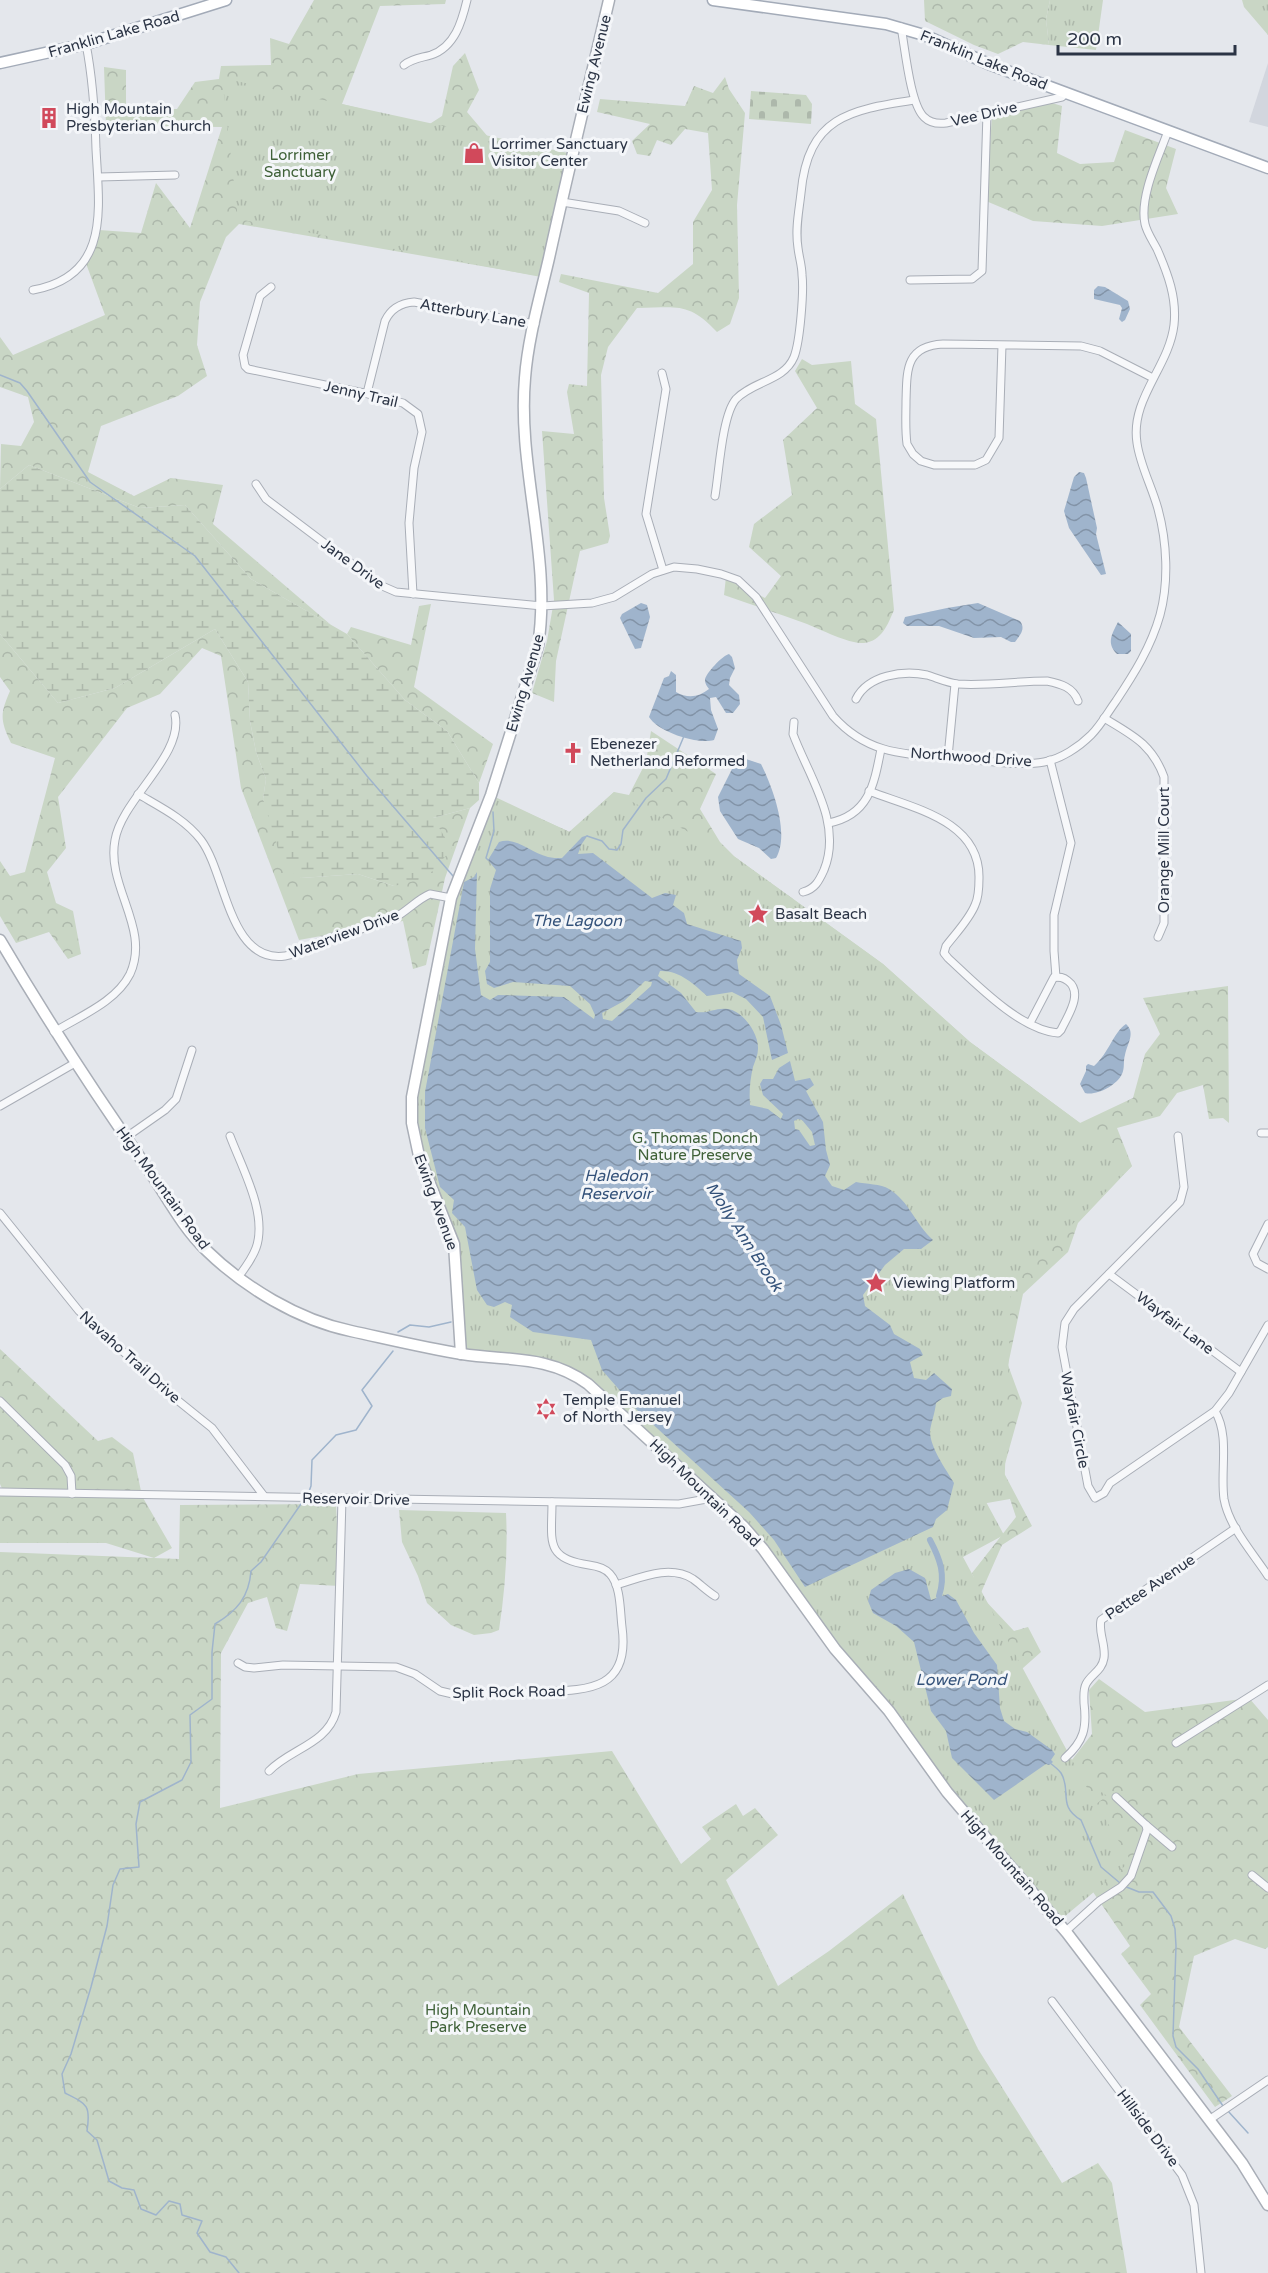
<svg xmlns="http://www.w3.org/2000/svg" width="1268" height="2273" font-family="'Varela Round',sans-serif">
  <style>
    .built { fill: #d2d6de }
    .forest { fill: url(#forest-crowns) }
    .wetland { fill: url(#wetland-marsh) }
    .cemetery { fill: url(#cemetery-stones) }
    .park { fill: url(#park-tufts) }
    .water { fill: url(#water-waves); fill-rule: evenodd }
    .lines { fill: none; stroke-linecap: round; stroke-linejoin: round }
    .stream { stroke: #9fb4cc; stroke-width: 1.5 }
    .canal { stroke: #9fb4cc; stroke-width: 6 }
    .minor-casing { stroke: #a9aeb7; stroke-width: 9 }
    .secondary-casing { stroke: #a9aeb7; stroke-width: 13 }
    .primary-casing { stroke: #a3abb8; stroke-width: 13 }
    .minor { stroke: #f7f8fa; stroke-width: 7 }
    .secondary { stroke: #fff; stroke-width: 10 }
    .primary { stroke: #fff; stroke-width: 10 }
    .labels { text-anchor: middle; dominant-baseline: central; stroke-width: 6; stroke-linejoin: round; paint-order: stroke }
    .street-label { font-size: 15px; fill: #2b3445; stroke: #f4f6f9 }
    .poi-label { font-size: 15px; fill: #2b3445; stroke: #f4f6f9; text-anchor: start }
    .park-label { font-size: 15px; fill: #3f6138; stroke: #f4f6f9 }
    .water-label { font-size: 16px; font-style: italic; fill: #34527a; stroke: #f4f6f9 }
  </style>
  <defs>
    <pattern id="forest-crowns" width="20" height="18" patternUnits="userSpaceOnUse" patternTransform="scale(1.5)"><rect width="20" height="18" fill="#c9d6c5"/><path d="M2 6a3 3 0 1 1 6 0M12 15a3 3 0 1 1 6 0" fill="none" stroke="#adb8ab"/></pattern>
    <pattern id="wetland-marsh" width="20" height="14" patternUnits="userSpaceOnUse" patternTransform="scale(1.5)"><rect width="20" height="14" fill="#c9d6c5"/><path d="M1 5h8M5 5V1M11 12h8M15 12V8" fill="none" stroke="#adb8ab"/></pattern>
    <pattern id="cemetery-stones" width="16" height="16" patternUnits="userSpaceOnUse" patternTransform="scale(1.5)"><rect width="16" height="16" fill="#c9d6c5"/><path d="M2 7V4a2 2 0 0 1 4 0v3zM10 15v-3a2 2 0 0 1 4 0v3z" fill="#adb8ab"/></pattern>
    <pattern id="park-tufts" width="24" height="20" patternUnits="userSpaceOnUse" patternTransform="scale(1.5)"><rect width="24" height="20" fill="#c9d6c5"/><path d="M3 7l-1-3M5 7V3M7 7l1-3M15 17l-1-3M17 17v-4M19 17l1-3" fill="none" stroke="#adb8ab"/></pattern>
    <pattern id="water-waves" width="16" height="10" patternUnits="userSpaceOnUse" patternTransform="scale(1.5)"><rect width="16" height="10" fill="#9fb4cc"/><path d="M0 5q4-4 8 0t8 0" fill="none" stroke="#8293a7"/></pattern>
  </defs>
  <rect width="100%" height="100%" fill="#e4e7ec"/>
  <!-- built -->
  <polygon class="built" points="1268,63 1268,127 1249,122"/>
  <!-- forest -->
  <g class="forest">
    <polygon points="314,0 446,0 445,4 380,6 342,104 428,125 442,116 453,66 465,53 479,90 467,112 489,138 533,275 239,224 226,237 200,302 197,345 207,376 178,396 101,426 88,472 134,496 171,478 223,485 213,524 331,625 251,579 185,505 140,508 29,465 0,489 1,444 21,446 34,422 28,397 0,387 0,337 13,355 105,315 84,258 98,236 99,230 141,233 156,183 190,228 222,127 106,126 104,67 126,70 126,110 177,109 195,82 219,79 221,66 271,65 270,38 289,44"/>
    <polygon points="924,0 1050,0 1046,19 1049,45 1023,42 998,54 974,45 925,21"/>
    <path d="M725,77L729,89L745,113L737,205L739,298L730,324L717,332C688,301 676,308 637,308L608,347L601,375L604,498L610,536L608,543L580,551L556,661L554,702L532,693L547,641L554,600L542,431L574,434L567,392L569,384L587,386L589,293L559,282L561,274L658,293L693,264V222L712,190L708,133L685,129L671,145L657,140L650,156L637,154L632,141L650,124L597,112L600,99L685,106L694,86L713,93Z"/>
    <polygon points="1052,103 1062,106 1057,153 1080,164 1114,162 1125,130 1176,149 1166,188 1178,214 1102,226 1033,221 986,201 992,116"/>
    <path d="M802,359L812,365L851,361L855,404L876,419L894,610C888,624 882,641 864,643C849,644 822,630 807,624C780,614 752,605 724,595L726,577L765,598L781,576L749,547L754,524L792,495L783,440L817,408L795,371Z"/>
    <polygon points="431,604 414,687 493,744 479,783 447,731 405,700 347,634 351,627 411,645 419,606"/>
    <path d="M215,629L248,682L250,721L256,752L266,779L263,799L301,878L358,874L394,886L433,818L470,808L445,878L426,965L413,969L403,921L299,940L241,788L221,656L202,648L160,694L127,708L58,797L66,848L47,872L56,903L73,911L81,954L68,959L49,932L16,943L0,916V861L10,876L25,872L55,758L11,743C0,720 0,714 10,691L0,677V634L58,703L115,688Z"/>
    <polygon points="651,731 716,774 700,809 720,842 735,857 883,964 970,1042 1080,1123 1133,1098 1145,1054 1160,1034 1143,998 1228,986 1229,1123 1223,1118 1209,1119 1203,1085 1177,1093 1160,1116 1117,1128 1132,1166 1078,1223 1068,1252 1023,1294 1008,1365 1022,1403 1003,1471 1032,1526 1002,1545 980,1595 1014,1631 1028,1627 1041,1652 1013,1677 1068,1765 1092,1734 1089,1690 1099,1679 1145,1712 1249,1698 1268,1720 1268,1947 1265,1949 1235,1939 1194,1956 1179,2027 1232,2096 1215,2107 1140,2005 1151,1994 1121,1954 1130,1946 1080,1873 972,1573 1016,1517 1010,1499 947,1510 572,846 497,799 570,832 614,792 629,795 646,762"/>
    <polygon points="0,1349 98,1441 112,1437 133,1453 142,1496 172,1548 154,1558 106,1543 0,1543 0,1493 4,1493 0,1484"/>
    <polygon points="336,1504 340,1586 300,1584 287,1631 276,1628 267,1597 248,1603 221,1653 220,1808 358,1774 612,1751 681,1864 711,1839 702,1827 736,1804 743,1816 755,1808 778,1835 726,1880 778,1986 829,1951 903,1894 978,2049 1062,2183 1098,2163 1112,2183 1127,2273 0,2273 0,1552 179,1559 180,1505"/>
    <path d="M399,1510L506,1513C508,1552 505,1591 499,1630L491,1633L474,1635L451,1625L427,1603L418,1576L402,1542Z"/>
  </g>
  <!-- wetland -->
  <polygon class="wetland" points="29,465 140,508 185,505 251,579 347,634 405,700 447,731 479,783 479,800 470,808 433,818 452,849 426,878 394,886 358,874 301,878 283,866 263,799 266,779 256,752 250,721 248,682 215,629 115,688 58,703 0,634 0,489"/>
  <!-- cemetery -->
  <polygon class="cemetery" points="751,91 806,95 812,104 811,124 749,119"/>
  <!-- park -->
  <g class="park">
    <polygon points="1050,0 1103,0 1096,50 1049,45 1046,19"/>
    <polygon points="1242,0 1268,0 1268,35 1244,7"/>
    <polygon points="222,78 568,153 541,277 238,219"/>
    <polygon points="614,792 735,857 883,964 970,1042 1080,1123 1132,1166 1011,1284 1004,1500 985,1500 1004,1535 963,1557 1093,1799 1102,1792 1107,1796 1096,1804 1131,1861 1058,1922 973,1824 763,1549 570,1372 461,1354 456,1255 412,1123 451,898 491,795 569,832"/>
  </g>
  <!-- water -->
  <g class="water">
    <polygon points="1098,286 1105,287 1128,301 1130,309 1125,320 1122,322 1119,319 1122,308 1120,305 1094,299 1094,290"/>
    <polygon points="1079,472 1084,473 1086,478 1097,528 1096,534 1106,574 1101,575 1069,528 1064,511 1074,477"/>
    <polygon points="641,603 647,605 650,617 641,648 635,649 620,618 622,614"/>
    <path d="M978,603L1020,621C1026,629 1020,635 1015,642H1011L1001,637L974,638L939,626H907L903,623L905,617L947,608Z"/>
    <path d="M1118,622L1131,634V651L1128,654H1117C1106,643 1112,634 1118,622Z"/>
    <path d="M729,654L732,657L735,668L730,678L729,685L739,695L740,704L733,713H726L716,697L710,698L711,710L718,729L714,740C698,745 658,732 649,717L664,678L669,676L671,671L676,675V692C688,699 699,697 709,689C707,686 705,684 705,680C705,674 723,655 729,654Z"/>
    <path d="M740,758H743L761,764C773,788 790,834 776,858L771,859L759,848L738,839L720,811L718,797L736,761Z"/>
    <path d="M588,835L581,845L578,854L593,853L652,898L665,893L676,895L673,905L684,913L687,924L741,941L742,948L737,960L739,974L770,996L781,1025L788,1053L772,1060L763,1017L746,999L732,992L707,996C694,984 679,970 660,971L658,976L681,993L696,1012C708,1014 716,1007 728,1009C743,1011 759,1034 758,1049C758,1055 755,1061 753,1067C750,1080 749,1092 750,1105L768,1109L781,1119L783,1114L763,1095L760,1084L763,1079H773L779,1068L790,1061L795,1081L810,1078L814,1085L806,1091L823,1122L826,1150L830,1165L825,1176L832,1186L844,1190L856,1182C866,1184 881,1184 889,1189C909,1201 916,1225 933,1240L921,1249H904L885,1265L863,1295L865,1306L890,1325L894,1334L920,1349L923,1355L910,1362L914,1378L926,1380L934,1373L952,1389L951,1396L943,1398L936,1403C935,1413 931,1423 930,1431C930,1448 946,1469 954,1483L947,1510L936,1519L933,1527L805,1587L774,1540L749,1512L636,1409L602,1370L591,1340L533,1332L510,1317L512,1305L505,1302L494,1307L487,1305L477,1290L465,1227L452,1213L454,1200L440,1187L425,1128V1092L464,882L474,877L477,872L475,949L481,995L490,1000L498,995L564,997L594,1019L595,1015L590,1004L570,986L513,982L494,988L487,984L485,971L490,962V889L496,870L488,860L499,842C515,836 531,853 548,857C552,858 557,858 562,858L582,837ZM645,981L652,982L651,986L612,1021L603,1019L602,1013L624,1001ZM798,1119L802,1120L812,1132L815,1145L810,1146L799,1130L795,1129L794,1121Z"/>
    <path d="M1126,1024C1136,1033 1127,1044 1125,1055C1123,1061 1125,1068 1122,1074C1117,1085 1097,1096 1085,1093L1080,1084L1086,1071V1066L1088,1064L1094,1066C1109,1053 1113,1033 1126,1024Z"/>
    <polygon points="909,1569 925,1578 931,1600 948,1594 956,1600 974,1633 997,1665 1000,1708 1004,1721 1015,1729 1027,1732 1052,1750 1055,1754 1051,1760 1053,1762 1049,1765 1046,1764 994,1800 952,1758 946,1731 931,1711 914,1642 896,1626 873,1613 868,1601 871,1590 895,1573"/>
  </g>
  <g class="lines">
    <!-- stream -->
    <g class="stream">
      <polyline points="0,375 20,383 27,391 90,482 195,556 367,776 453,876"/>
      <polyline points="587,836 602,841 609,849 617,850 621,844 623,830 646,798 666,779 684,736"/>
      <polyline points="488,860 486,858 494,831 493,812"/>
      <polyline points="398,1332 410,1325 429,1327 451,1322"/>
      <polyline points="308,1494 311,1486 312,1460 336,1435 356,1430 372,1406 362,1390 393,1351"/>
      <path d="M1050,1763C1054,1766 1058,1769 1061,1773C1072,1791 1057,1806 1081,1820L1101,1867L1120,1883"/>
      <polyline points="1124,1886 1139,1892 1153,1892 1171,1916 1175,1929 1176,1946 1173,2036 1176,2047 1198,2069 1223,2106"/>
      <polyline points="1228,2111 1248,2133"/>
      <path d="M239,2273L226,2257L210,2252L197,2233L202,2221L182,2215L180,2204L169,2201L156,2215L141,2209L134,2190L122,2188L109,2181L97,2140L87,2131C91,2105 87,2104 65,2093L62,2074L71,2054L91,1987L107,1926L113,1885L120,1869L139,1867L136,1824L140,1802L182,1780L191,1762L190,1715L212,1699V1652L215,1624C237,1611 249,1597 251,1571L261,1562L303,1501"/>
    </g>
    <!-- canal -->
    <path class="canal" d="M930,1540C940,1559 946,1575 939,1596"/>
    <defs>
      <g id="minor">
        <path d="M901,27C905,47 910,104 924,117C930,123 938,124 946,123L1062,97L1066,93"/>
        <path d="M404,65C413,58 421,58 431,55C455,47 462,21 467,0"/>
        <polyline points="99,177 175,175"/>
        <polyline points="562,202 619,211 645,223"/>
        <polyline points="910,280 972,279 982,271 987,113"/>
        <polyline points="271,287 260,296 243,355 245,366 248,369 364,393 403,403 418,414 422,432 414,468 409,523 413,594"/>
        <path d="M33,290C111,276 99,208 96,149C95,113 93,80 86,44"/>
        <path d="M1002,345L999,438L986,460L975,465H934L921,461L913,454L907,444C905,429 906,415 906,401C907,371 905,346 943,344L1081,346L1100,351L1153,378"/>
        <polyline points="662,373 666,389 646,514 663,570"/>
        <path d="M367,393L385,321C391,308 401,303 414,302L535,324"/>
        <path d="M256,484L266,499L380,585L396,592L542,606L592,603L614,597L652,574L674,567L697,569L721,574L738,580L756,597L833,716C866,753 900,754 946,757C975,759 1016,767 1044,762C1061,759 1079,747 1091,735C1101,725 1108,712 1116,701C1134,674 1151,647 1160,615C1169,582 1167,542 1158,509C1152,487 1140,465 1137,443C1130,399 1169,367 1174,325C1177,298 1168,274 1157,249C1153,241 1147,233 1145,224C1139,197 1159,156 1168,131"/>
        <path d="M715,496C719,473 722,415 736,399C753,381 784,381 794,357C800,342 804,291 802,275C802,266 799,257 798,248C795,229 799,211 801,193C808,117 849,110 914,100"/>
        <path d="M856,699C868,675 903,670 927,675C937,678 948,683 958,684C988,686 1018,681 1047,681C1061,684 1073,687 1078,701"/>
        <path d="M1104,718C1132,735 1152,744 1164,777V923L1158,937"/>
        <path d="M794,722L793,734C809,777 843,823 824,870C819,881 815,889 803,892"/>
        <polyline points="948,757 955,684"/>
        <polyline points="1050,760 1071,843 1054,915 1054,951 1056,977"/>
        <path d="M869,791C912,808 980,820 979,878C979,887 979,897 975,905C969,920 955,934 946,946L944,953L948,958C975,983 1020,1030 1058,1033L1061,1030C1067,1017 1084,993 1068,981C1063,977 1060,977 1054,977L1030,1023"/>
        <path d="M138,794C160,807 185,819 201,840C226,873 229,964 285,956C300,954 313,944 327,939C350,930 375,928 396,917C408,910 418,899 430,894L451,898"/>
        <path d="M829,823C869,815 874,785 881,749"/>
        <path d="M54,1032C80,1016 116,1002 130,974C151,928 106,887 115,840C122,799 184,755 175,715"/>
        <polyline points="0,1106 75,1063"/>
        <polyline points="1261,1133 1268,1133"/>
        <path d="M230,1136C242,1168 268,1214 256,1248C252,1259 245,1268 239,1276"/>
        <polyline points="1178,1136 1184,1187 1180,1202 1074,1309 1065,1323 1062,1347 1088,1486 1095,1498 1104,1493 1110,1483 1215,1411 1229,1393 1268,1325"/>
        <polyline points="125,1138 165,1110 176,1099 192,1050"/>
        <polyline points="0,1213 79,1311 166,1391 212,1428 264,1496"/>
        <polyline points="1268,1224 1253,1254 1257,1263 1268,1269"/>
        <polyline points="1109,1274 1241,1372"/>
        <polyline points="0,1401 65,1465 71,1476 72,1494"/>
        <path d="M1215,1411C1230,1436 1220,1471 1224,1499C1229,1527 1253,1553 1268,1576"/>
        <polyline points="0,1492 679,1504 712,1498"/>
        <path d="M616,1585C640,1578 669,1564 693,1579C700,1584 707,1591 715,1596"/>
        <path d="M238,1663L245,1667L254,1668L283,1665L396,1667L415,1674L440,1691L457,1695C483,1694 509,1693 535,1692C584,1690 631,1693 622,1627C620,1611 621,1586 610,1574C605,1568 597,1566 589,1565C544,1559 552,1540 552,1502"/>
        <polyline points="1176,1743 1268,1685"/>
        <path d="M1065,1758C1084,1741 1087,1728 1084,1703C1084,1697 1083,1690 1086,1684C1091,1674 1102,1671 1104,1658C1106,1645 1098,1632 1101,1620L1236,1528"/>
        <path d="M269,1771C290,1749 327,1744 336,1712L342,1499"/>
        <polyline points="1146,1825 1172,1847"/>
        <polyline points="1252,1875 1268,1888"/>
        <polyline points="1066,1931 1099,1901 1121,1887 1131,1876 1147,1830 1146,1825 1116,1797"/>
        <polyline points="1052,2001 1182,2175 1194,2205 1201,2273"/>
        <polyline points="1209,2120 1268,2080"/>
      </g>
      <g id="secondary">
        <path d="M0,940C46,1018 95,1094 148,1169C166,1195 182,1227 206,1250C244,1287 298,1320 351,1331C388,1339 425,1348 462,1354C508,1361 549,1355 588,1384L744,1527L763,1549L835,1649L889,1711L947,1792L1067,1933L1242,2163L1268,2205"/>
        <path d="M461,1354L454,1244L419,1156L412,1123V1097L451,898L491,795L538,646C552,557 517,468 525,378C528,338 540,297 549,258C568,171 589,86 609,0"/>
      </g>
      <g id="primary">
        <polyline points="713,0 886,24 924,35 991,65 1268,168"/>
        <polyline points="0,63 86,44 226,0"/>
      </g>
    </defs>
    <!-- minor casing -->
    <use href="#minor" class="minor-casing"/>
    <!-- secondary casing -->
    <use href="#secondary" class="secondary-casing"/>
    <!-- primary casing -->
    <use href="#primary" class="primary-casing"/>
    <!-- minor -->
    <use href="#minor" class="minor"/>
    <!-- secondary -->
    <use href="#secondary" class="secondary"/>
    <!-- primary -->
    <use href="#primary" class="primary"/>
  </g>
  <!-- icons -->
  <defs>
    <symbol id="building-bare" viewBox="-9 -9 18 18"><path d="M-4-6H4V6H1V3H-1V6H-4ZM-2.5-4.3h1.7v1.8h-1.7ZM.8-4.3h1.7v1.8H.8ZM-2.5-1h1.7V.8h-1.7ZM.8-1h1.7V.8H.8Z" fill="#d1495b" stroke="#f4f6f9" stroke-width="2.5" paint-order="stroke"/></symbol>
    <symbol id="shop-bare" viewBox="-9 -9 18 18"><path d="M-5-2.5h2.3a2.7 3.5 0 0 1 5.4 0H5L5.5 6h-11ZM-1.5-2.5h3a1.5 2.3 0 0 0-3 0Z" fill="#d1495b" stroke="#f4f6f9" stroke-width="2.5" paint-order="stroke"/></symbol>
    <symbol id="church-bare" viewBox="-9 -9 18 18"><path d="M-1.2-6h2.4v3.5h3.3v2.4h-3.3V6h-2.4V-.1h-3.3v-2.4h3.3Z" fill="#d1495b" stroke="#f4f6f9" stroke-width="2.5" paint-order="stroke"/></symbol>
    <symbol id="sight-bare" viewBox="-9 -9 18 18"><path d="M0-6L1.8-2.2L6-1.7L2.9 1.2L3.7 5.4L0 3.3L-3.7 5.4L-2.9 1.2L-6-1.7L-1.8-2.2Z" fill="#d1495b" stroke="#f4f6f9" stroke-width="2.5" paint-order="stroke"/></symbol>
    <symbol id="synagogue-bare" viewBox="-9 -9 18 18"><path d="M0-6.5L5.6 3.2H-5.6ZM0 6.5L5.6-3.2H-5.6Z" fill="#d1495b" stroke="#f4f6f9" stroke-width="2.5" paint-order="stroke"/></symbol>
  </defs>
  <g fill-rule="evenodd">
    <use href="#building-bare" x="34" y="103" width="30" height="30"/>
    <use href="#shop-bare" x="459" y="138" width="30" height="30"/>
    <use href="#church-bare" x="558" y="738" width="30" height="30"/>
    <use href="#sight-bare" x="743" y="899" width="30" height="30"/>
    <use href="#sight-bare" x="861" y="1268" width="30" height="30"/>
    <use href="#synagogue-bare" x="531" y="1394" width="30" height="30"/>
  </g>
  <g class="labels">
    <!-- street labels -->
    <g class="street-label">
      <text transform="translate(114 34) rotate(-16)">Franklin Lake Road</text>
      <text transform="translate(984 60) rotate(22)">Franklin Lake Road</text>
      <text transform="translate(594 64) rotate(-76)">Ewing Avenue</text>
      <text transform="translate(984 114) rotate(-13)">Vee Drive</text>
      <text transform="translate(473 313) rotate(10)">Atterbury Lane</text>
      <text transform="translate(361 394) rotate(13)">Jenny Trail</text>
      <text transform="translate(353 564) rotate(36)">Jane Drive</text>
      <text transform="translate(525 683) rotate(-74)">Ewing Avenue</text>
      <text transform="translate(971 757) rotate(4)">Northwood Drive</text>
      <text transform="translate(1164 850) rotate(-90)">Orange Mill Court</text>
      <text transform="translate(344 934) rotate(-20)">Waterview Drive</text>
      <text transform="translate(163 1188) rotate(54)">High Mountain Road</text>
      <text transform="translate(436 1202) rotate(70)">Ewing Avenue</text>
      <text transform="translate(1175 1323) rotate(37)">Wayfair Lane</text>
      <text transform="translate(130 1357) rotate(42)">Navaho Trail Drive</text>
      <text transform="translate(1075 1420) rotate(79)">Wayfair Circle</text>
      <text transform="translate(705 1493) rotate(44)">High Mountain Road</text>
      <text transform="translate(356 1499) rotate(1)">Reservoir Drive</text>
      <text transform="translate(1150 1587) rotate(-34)">Pettee Avenue</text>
      <text transform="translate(509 1692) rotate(-1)">Split Rock Road</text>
      <text transform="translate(1012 1868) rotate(49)">High Mountain Road</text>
      <text transform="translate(1148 2128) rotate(53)">Hillside Drive</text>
    </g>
    <!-- poi labels -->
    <g class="poi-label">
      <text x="66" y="109">High Mountain<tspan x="66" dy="17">Presbyterian Church</tspan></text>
      <text x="491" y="144">Lorrimer Sanctuary<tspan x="491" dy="17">Visitor Center</tspan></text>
      <text x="590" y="744">Ebenezer<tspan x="590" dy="17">Netherland Reformed</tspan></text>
      <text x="775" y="914">Basalt Beach</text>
      <text x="893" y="1283">Viewing Platform</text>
      <text x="563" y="1400">Temple Emanuel<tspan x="563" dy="17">of North Jersey</tspan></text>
    </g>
    <!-- park labels -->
    <g class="park-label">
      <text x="300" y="155">Lorrimer<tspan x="300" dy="17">Sanctuary</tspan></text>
      <text x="695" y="1138">G. Thomas Donch<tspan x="695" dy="17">Nature Preserve</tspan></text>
      <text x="478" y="2010">High Mountain<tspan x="478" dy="17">Park Preserve</tspan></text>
    </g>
    <!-- water labels -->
    <g class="water-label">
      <text x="577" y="921">The Lagoon</text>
      <text x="616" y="1176">Haledon<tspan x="616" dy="18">Reservoir</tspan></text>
      <text transform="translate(744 1237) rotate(57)">Molly Ann Brook</text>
      <text x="961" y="1680">Lower Pond</text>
    </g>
  </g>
  <!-- scale -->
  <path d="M1058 45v9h177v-9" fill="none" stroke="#2b3445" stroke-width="3"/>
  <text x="1067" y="45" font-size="18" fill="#2b3445" stroke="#f4f6f9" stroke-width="4.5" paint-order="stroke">200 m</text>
</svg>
